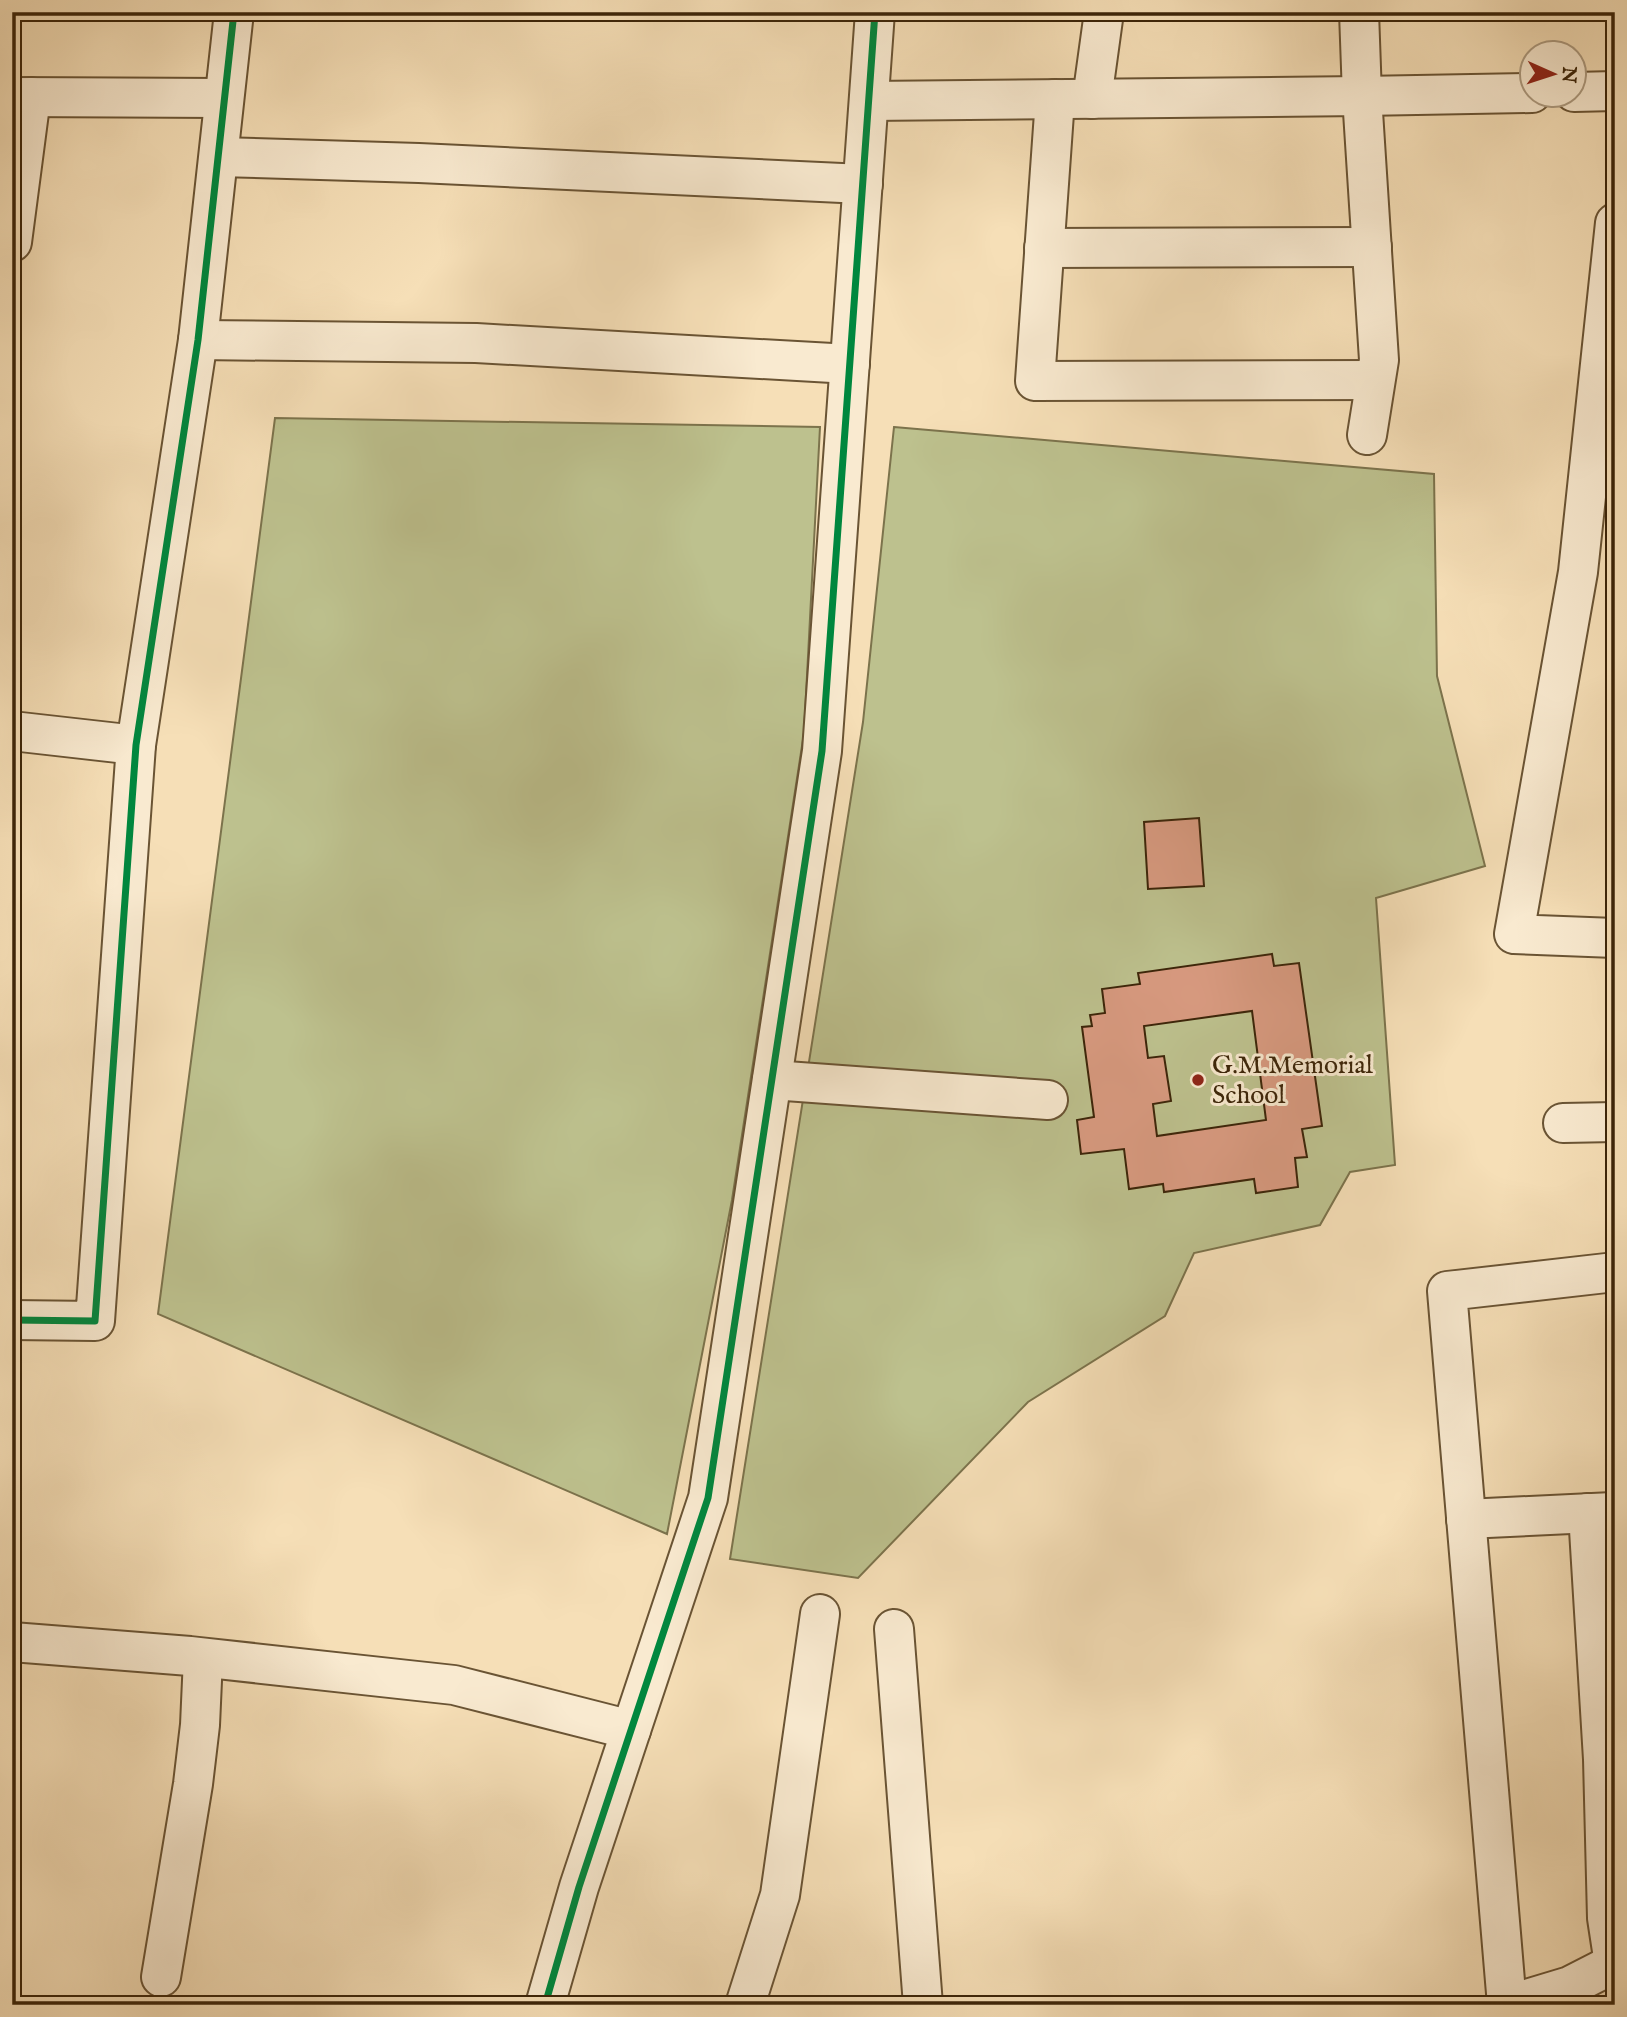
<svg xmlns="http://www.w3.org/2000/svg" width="1627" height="2017" font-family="'IM FELL English',serif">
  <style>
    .green { fill: #bdc18e; stroke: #7c734c; stroke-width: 2 }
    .building { fill: #d89a80; stroke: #3c2509; stroke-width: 2; fill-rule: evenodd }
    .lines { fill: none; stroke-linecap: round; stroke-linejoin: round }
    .street-casing { stroke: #6a5434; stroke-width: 42 }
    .street { stroke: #f9ead0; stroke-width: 38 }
    .cycleway-casing { stroke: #f9ead0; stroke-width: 11 }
    .cycleway { stroke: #00873e; stroke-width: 7 }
    .poi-dot { fill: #8f2418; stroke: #f9ead0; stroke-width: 2.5 }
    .labels { text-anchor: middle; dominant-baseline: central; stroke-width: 6; stroke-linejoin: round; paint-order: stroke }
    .poi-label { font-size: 26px; fill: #3c2509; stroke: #f9ead0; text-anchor: start }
  </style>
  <rect width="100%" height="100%" fill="#f6dfb7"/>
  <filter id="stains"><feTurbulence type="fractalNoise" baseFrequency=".00286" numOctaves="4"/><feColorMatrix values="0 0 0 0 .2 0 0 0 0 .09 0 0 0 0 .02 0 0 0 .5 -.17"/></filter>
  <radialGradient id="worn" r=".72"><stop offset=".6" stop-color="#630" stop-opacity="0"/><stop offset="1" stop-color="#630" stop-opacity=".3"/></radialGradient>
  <!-- green -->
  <g class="green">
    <polygon points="275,418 820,427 804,733 732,1200 667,1534 158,1314"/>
    <polygon points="894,427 1434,474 1437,676 1485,866 1376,898 1395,1165 1350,1172 1320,1225 1194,1253 1165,1316 1028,1402 858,1578 730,1559 863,722"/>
  </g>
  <!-- building -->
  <g class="building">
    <polygon points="1199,818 1204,886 1148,889 1144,822"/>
    <path d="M1272,954L1274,966L1299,963L1322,1126L1302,1129L1307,1157L1295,1158L1298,1187L1256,1193L1254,1179L1164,1192L1163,1184L1129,1189L1124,1149L1081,1154L1077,1120L1094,1117L1082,1027L1092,1026L1090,1015L1105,1013L1102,989L1140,984L1138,973ZM1252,1011L1266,1120L1157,1136L1153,1104L1171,1101L1164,1056L1148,1058L1144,1026Z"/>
  </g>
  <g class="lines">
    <defs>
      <g id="street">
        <polyline points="1359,12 1362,96 1532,93"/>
        <polyline points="1574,92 1615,91"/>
        <polyline points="12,97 224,98"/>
        <polyline points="1055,99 1035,381 1375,380"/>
        <polyline points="1092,99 1104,12"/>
        <polyline points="869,101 1362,96 1379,360 1367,435"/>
        <polyline points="219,157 419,163 863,184"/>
        <polyline points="1615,223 1578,572 1514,934 1615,938"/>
        <polyline points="12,242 31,97"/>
        <polyline points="1044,248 1372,247"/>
        <polyline points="198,340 476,343 850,364"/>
        <polyline points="12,731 136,745"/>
        <polyline points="772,1080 1048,1100"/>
        <polyline points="1563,1123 1615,1122"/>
        <polyline points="12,1320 95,1321 136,745 198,340 234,12"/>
        <polyline points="1588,1513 1603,1759 1607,1918 1614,1964"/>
        <polyline points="1466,1519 1613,1512"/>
        <polyline points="894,1629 923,2005"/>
        <polyline points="12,1642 190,1656 454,1685 631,1730"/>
        <polyline points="161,1977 193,1784 200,1725 203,1658"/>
        <polyline points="545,2005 579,1887 708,1498 822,751 875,12"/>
        <polyline points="745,2005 780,1895 820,1614"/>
        <polyline points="1507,2005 1447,1291 1615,1272"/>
        <polyline points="1507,2005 1570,1986 1615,1963"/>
      </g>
    </defs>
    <!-- street casing -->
    <use href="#street" class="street-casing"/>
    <!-- street -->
    <use href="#street" class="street"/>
    <defs>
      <g id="cycleway">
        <polyline points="12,1320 95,1321 136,745 198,340 234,12"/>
        <polyline points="545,2005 579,1887 708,1498 822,751 875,12"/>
      </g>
    </defs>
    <!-- cycleway casing -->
    <use href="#cycleway" class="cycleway-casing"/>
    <!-- cycleway -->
    <use href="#cycleway" class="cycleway"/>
  </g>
  <!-- markers -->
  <circle class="poi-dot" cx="1198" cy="1080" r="7"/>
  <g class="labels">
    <!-- poi labels -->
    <g class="poi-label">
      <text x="1212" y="1065">G.M.Memorial<tspan x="1212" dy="30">School</tspan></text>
    </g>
  </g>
  <!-- margin -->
  <rect width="1627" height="2017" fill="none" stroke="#f6dfb7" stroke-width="42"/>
  <rect x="14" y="14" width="1599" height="1989" fill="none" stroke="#3c2509" stroke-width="3.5"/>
  <rect x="21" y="21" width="1585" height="1975" fill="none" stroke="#3c2509" stroke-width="2"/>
  <!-- north arrow -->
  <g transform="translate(1553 74) rotate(93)"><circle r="33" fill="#f9ead0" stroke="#ad9b80" stroke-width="2"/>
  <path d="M0-5L12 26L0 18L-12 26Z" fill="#8f2418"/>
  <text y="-10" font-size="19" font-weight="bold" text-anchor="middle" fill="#3c2509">N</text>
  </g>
  <rect width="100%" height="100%" filter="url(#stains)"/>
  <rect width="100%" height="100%" fill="url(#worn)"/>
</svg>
